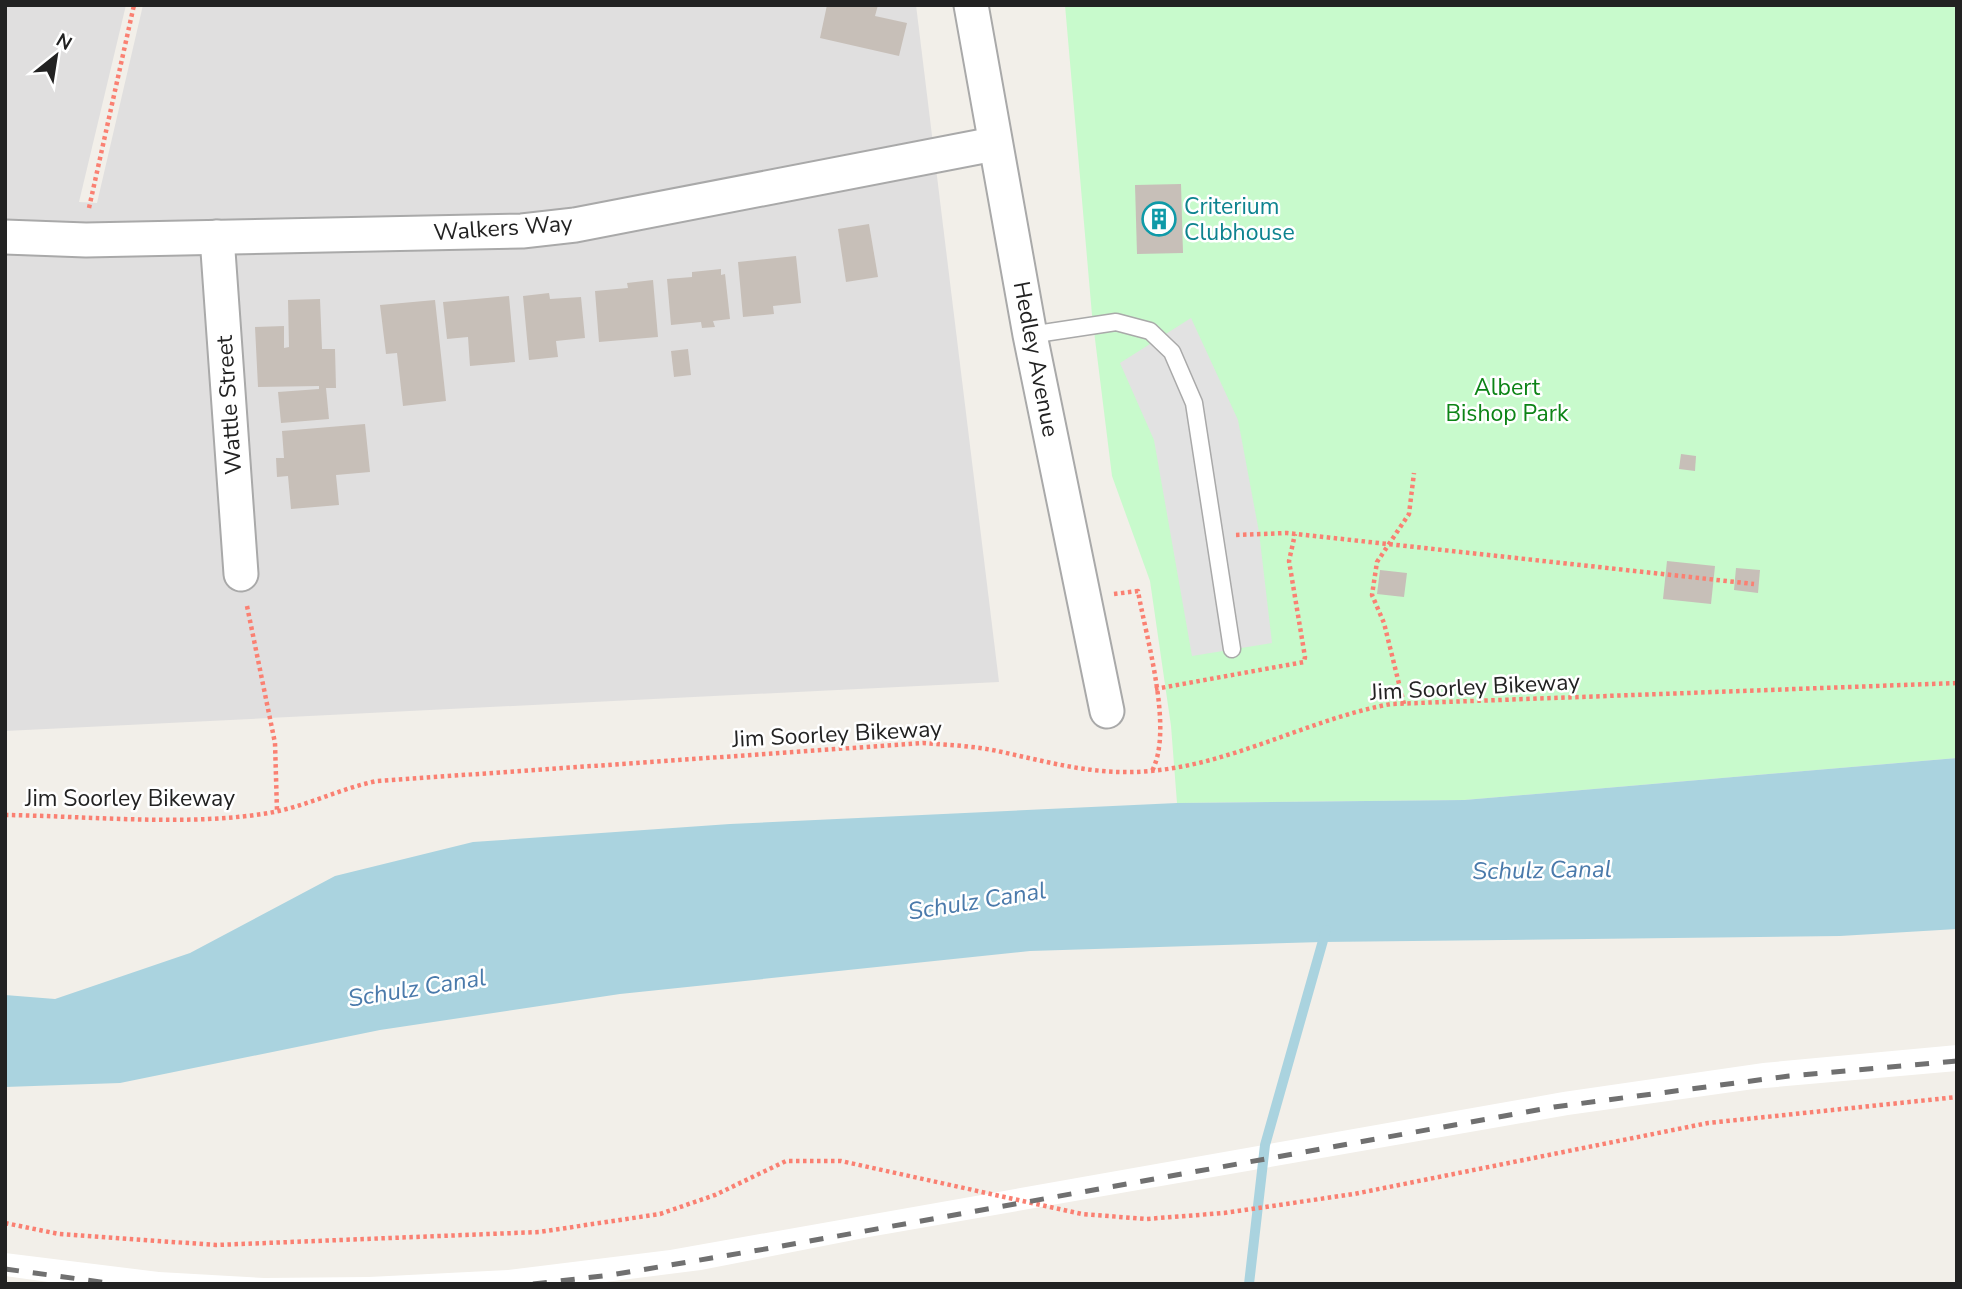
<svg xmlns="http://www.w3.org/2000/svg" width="1962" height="1289" font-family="'Nunito Sans',sans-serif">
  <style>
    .residential { fill: #e0dfdf }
    .park { fill: #c8facc }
    .parking { fill: #e2e2e2 }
    .water { fill: #aad3df }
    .pier { fill: #fff }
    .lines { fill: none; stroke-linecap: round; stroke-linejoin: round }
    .stream { stroke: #aad3df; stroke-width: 10 }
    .building { fill: #c7bfb8 }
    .lane-casing { stroke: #a9a9a9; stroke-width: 19 }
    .street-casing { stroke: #a9a9a9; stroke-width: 37 }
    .path { stroke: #fa8072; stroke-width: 4.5; stroke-dasharray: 3.5 3.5; stroke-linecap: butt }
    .lane { stroke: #fff; stroke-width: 16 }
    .street { stroke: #fff; stroke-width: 33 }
    .rail { stroke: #707070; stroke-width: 5; stroke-dasharray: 14 14; stroke-linecap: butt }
    .labels { text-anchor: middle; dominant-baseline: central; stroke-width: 5; stroke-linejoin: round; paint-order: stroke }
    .culture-label { font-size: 23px; fill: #0d838f; stroke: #fff; text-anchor: start }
    .street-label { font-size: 23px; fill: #222; stroke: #fff }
    .park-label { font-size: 23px; fill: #0c8416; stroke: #fff }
    .water-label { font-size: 24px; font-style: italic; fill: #4a7aab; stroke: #fff }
  </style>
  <rect width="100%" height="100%" fill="#f2efe9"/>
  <!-- residential -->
  <polygon class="residential" points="5,5 126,5 79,202 97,203 143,5 916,5 999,682 5,731"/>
  <!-- park -->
  <polygon class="park" points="1065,5 1957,5 1957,758 1464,800 1177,803 1171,726 1150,581 1112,476 1092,315"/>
  <!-- parking -->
  <polygon class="parking" points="1191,318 1238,420 1259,532 1272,643 1192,656 1154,440 1120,363"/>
  <!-- water -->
  <polygon class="water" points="1957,758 1957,929 1840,936 1322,942 1030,951 620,994 380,1030 120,1083 5,1087 5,995 55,999 190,953 335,876 473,842 730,824 1177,803 1464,800"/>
  <!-- pier -->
  <polygon class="pier" points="1957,1045 1957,1071 1754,1089 1568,1115 869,1237 701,1270 590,1284 63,1284 5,1276 5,1253 159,1272 264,1278 369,1277 508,1270 670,1250 1563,1092 1763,1063"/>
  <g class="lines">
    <!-- stream -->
    <polyline class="stream" points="1249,1284 1265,1145 1326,930"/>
  </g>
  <!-- building -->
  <g class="building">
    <polygon points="827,5 878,5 875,16 907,23 899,56 820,38"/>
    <polygon points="1181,184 1183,253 1137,254 1135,185"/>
    <polygon points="869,224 878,277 846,282 838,229"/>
    <polygon points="796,256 801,303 773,306 774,314 743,317 738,262"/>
    <polygon points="721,269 721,275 725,274 730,319 713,321 715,327 702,328 701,322 671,325 667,279 692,277 692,272"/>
    <polygon points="653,280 658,337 599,342 595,291 628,288 627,283"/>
    <polygon points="549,293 550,299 581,297 585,338 556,341 558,357 529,360 523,296"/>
    <polygon points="509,296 515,362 470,366 468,337 447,339 443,302"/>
    <polygon points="320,299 322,349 335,349 336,388 326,388 329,419 281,423 278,392 319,389 319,386 258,387 255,327 284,326 284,348 289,347 288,300"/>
    <polygon points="435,300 446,401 403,406 397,353 386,354 380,305"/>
    <polygon points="688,349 691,375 674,377 671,351"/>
    <polygon points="365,424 370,472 336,475 339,505 291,509 288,476 277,477 276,458 284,458 282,431"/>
    <polygon points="1681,454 1696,456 1695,471 1679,469"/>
    <polygon points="1667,561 1715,566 1711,604 1663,599"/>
    <polygon points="1736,568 1760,570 1758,593 1734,590"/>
    <polygon points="1380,570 1407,573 1404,597 1377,594"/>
  </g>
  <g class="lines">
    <defs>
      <polyline id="lane" points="1030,335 1116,322 1150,331 1172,352 1194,403 1232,649"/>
      <g id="street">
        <polyline points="971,5 1030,335 1107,711"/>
        <polyline points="5,237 86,240 522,231 575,225 994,144"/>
        <polyline points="217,237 241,574"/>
      </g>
    </defs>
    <!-- lane casing -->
    <use href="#lane" class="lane-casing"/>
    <!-- street casing -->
    <use href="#street" class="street-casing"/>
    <!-- path -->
    <g class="path">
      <polyline points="89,208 134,5"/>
      <polyline points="1236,535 1287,533 1754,584"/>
      <path d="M1114,594L1138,591C1146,638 1174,729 1152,771"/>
      <polyline points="247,606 275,743 277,811"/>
      <polyline points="1155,689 1304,662 1305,657 1289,561 1295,534"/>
      <polyline points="1404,704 1384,623 1372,595 1377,562 1409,514 1414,473"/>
      <path d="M5,815C89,816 193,827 274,812C309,805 342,788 377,781L923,743C949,745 976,746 1002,752C1052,763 1098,776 1150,771C1234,764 1309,719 1391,704L1957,683"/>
      <polyline points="5,1223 59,1234 216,1245 539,1232 660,1214 715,1195 786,1161 841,1161 1082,1214 1146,1219 1224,1213 1354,1194 1708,1123 1957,1097"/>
    </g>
    <!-- lane -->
    <use href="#lane" class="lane"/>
    <!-- street -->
    <use href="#street" class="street"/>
    <!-- rail -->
    <g class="rail">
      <polyline points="5,1269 116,1284"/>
      <polyline points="533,1284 611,1275 771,1248 1554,1107 1789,1076 1957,1061"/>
    </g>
  </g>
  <!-- icons -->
  <defs>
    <symbol id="building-ring" viewBox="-11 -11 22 22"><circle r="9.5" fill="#fff" stroke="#0f9aa8" stroke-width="1.5"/><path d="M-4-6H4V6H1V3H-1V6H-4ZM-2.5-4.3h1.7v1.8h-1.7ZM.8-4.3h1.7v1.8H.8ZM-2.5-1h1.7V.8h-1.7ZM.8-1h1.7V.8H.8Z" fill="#0f9aa8"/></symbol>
  </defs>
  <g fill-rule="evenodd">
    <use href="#building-ring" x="1140" y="200" width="38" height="38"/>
  </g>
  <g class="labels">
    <!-- culture labels -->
    <g class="culture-label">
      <text x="1184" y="206">Criterium<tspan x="1184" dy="26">Clubhouse</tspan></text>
    </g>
    <!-- street labels -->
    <g class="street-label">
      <text transform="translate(503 228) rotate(-4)">Walkers Way</text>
      <text transform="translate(1036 359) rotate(79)">Hedley Avenue</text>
      <text transform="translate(229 405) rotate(-94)">Wattle Street</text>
      <text transform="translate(1475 687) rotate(-3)">Jim Soorley Bikeway</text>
      <text transform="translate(837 734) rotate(-3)">Jim Soorley Bikeway</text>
      <text x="130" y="798">Jim Soorley Bikeway</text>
    </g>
    <!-- park labels -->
    <g class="park-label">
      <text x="1507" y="387">Albert<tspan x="1507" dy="26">Bishop Park</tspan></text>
    </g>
    <!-- water labels -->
    <g class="water-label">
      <text transform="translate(1542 870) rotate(-1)">Schulz Canal</text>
      <text transform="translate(977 901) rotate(-9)">Schulz Canal</text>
      <text transform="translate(417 988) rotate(-9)">Schulz Canal</text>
    </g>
  </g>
  <!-- border -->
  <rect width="1962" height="1289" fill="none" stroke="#222222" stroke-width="14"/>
  <!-- north arrow -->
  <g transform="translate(56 56) rotate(30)" stroke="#ffffff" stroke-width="5" paint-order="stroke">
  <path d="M0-5L12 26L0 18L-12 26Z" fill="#222222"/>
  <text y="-10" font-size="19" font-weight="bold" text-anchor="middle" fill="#222222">N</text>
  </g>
</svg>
